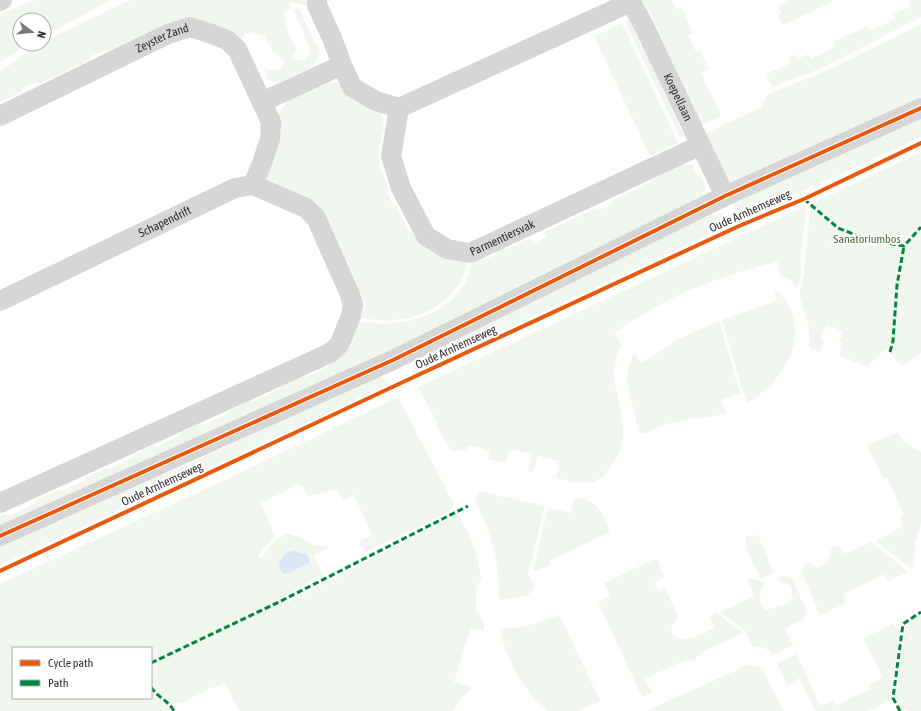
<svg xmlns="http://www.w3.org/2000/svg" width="921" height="711" font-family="'Asap Condensed',sans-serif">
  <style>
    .green { fill: #f1f6ee; fill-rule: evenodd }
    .water { fill: #dbe6f4 }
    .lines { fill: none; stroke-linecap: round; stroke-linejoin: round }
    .street { stroke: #d6d6d6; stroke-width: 20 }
    .quiet { stroke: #00873e; stroke-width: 3; stroke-dasharray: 6 3; stroke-linecap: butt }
    .cycleway-casing { stroke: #fff; stroke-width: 6 }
    .cycleway { stroke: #e8590c; stroke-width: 4 }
    .labels { text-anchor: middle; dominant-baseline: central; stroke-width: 4; stroke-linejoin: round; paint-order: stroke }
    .street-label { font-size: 12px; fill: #323232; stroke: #fff }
    .park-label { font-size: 12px; fill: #4d723b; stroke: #fff }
  </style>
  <rect width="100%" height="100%" fill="#fff"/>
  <!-- green -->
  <g class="green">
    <polygon points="35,0 111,0 57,29 44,33 44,20 20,20 20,44 27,44 0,63 0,14"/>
    <path d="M130,0H307V6L291,2L289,7L300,10L315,44L319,46C324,68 294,75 279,82H274L270,81L265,77L266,73L264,68C274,71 282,72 285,61L272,50L264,36L251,32L250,35L245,33L241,42L236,36L145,35L107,52L106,50L89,57L90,60L39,84L37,82L21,89L22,92L0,102V72L35,47L40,44H44V42L49,39ZM291,8L294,11L310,48L309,54L304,60H297L293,57L298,48C288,41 287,24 284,13Z"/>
    <polygon points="642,0 672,0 677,10 681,7 693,33 688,35 696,52 700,50 710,71 705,71 701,73 721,116 702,125 651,15"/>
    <polygon points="789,0 834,0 834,1 783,25 778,15 781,13 778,6"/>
    <polygon points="910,0 921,0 921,17 822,68 772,87 766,74 791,63 789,58 796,54 798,59 808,54 810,59 836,47 833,42 867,26 870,31 895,19 893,14 911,6 908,1"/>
    <polygon points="630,19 684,135 681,139 625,21"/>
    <polygon points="622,23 678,143 650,156 594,36"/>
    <polygon points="921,24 921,104 733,183 728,182 706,133 762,107 767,95 828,70"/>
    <path d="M336,82L377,106L382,114L384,128L379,147L380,163L379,167L390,190L387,192L394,206L396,205L409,231C415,233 419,243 425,247C436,255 455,257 468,261C457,311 404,328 359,317L356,286L357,283L346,258L342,257L339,250L340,246L329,221L325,220L268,183L266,175L280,112L287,101L325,83Z"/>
    <polygon points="921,118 921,137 747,217 738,214 732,201"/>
    <polygon points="921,152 921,353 902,366 886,349 867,366 839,356 842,342 839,342 843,331 826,325 821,340 824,342 819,354 818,351 812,349 809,346 810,337 809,328 799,294 803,279 811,204"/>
    <path d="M684,164H692L697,175L701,177L706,187L705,191L702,193L704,198L479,312L0,527V516L4,514L9,516L34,504L35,500L56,491L59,492L84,481L86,477L106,468L110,469L134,457L136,454L153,445L157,447L179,436L180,433L200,423L204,425L229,413L230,410L250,400L254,401L279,389L280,386L301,376L304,378L329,366L358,321C402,331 465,313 472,261L480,258L483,260L495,255L496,251L503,248L507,249L530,238L533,244L546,237L544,232L595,208L599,210L613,203L612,200L650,182L652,179Z"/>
    <path d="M806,206L801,256V275L797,289L791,280L781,276L777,261C750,269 723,277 698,287C668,298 641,315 615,333L621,344C618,353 615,361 614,371C613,378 615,385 617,392C622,422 630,442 610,468C593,491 580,483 556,478L559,461L538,456L533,472L528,471L531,454L509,449L505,463L488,459L490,451L480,448V447L478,446V448L469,445L466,450L454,451L450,449L437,426L438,425L418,387Z"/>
    <polygon points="710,211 713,216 721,213 725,221 721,229 412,373 414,361 413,359"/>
    <path d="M774,290C784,293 788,302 791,311C806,349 778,384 747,404L722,320L777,301Z"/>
    <path d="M719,321L740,393L721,400L726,414C704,418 683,419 662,426C655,428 646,435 639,433L627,382L629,367L634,352L641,363L679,339Z"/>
    <polygon points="379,376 390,384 0,565 0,544 127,488 175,470"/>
    <path d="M398,397L455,506L443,515L366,552L358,542L372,535L354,495L342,501L338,489L309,496L299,484L261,503L275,536L258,555L261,559L271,545L286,533L300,537L314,545L330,547L313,555L323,575L285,596L288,602L458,514C472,537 477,554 482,580L476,587V612L483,619L484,631L471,628L454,682L472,687L459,701L453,711H239L225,683C210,688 198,695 184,702C179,704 174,703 169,706L172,711H0V584L212,486ZM13,648H151V698H13Z"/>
    <polygon points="897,433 905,443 921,452 921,523 915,543 914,569 912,569 876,541 903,526 900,518 904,515 887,478 883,479 867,445"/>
    <path d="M479,491L545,506L528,574L535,587L528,595L502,600L499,597C500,561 490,531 475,499Z"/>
    <path d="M575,497C600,502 601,511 610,532L549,561L550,565L533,572L548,507L571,513Z"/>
    <polygon points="758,535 774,573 761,579 746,549 746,536"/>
    <polygon points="871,542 908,572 888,581 885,574 843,594 846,603 820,615 802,573 805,564 808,562 818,568 827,563 832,547 839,546 844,554"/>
    <path d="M657,558L664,578L655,583V585L659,590L665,588L678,616L671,629C676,648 702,634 713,629L714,627L710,617L717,613L743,633L701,653L695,660L692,661L685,660L645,679L652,692L642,697L598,602L610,596L604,583Z"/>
    <path d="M784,575L792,578L807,612L804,619L785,629L793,645L773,655C768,648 760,646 752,647L745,630L720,612L754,596L746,577L764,582C761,592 755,604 766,610L788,604L792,597L791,586L781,582L777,578Z"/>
    <polygon points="921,613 921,711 909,711 908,709 902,711 895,698 906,625 912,621 912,617"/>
    <path d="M560,616L600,701L579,711H547C523,691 505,657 499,627C514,633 544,619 560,616Z"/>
    <polygon points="894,624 895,628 901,627 891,695 892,700 868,711 815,711 800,678 787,685 777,663 797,654 820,706 833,700 836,705 871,689 869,685 883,678 863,638"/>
    <polygon points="748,665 758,666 763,670 783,711 646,711"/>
  </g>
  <!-- water -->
  <path class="water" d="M295,551L305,554L309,557V564C299,565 293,574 283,574L279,566C281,555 285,552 295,551Z"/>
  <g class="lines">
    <!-- street -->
    <g class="street">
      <polyline points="317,0 317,5 332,38 342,65 352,87 376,101 399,108"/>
      <path id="s1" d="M629,0L631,2L645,28L725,196"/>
      <polyline points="0,1 2,0"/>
      <path id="s2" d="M631,2L399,108L391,156L401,188L426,236L447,249L470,253L701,145"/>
      <polyline points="262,102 342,65"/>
      <path id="s3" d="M0,116L168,34L190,27L212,34L227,40L237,49L271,122L270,139L262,163L253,185"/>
      <path id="s4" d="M0,301L235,188L253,185"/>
      <polyline points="0,503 330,353 339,345 351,316 353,305 349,292 316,218 306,208 253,185"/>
      <polyline points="0,536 393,360 725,196 921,108"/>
    </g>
    <!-- quiet -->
    <g class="quiet">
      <polyline points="804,199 838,228 869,240 904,246 921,227"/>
      <polyline points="890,352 893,341 897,285 904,246"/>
      <polyline points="151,663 279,602 468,506"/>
      <path d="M151,687C157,697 169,701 174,711"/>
      <polyline points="900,711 893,698 903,624 921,612"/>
    </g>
    <defs>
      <g id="cycleway">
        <polyline points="0,536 393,360 725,196 921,108"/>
        <polyline points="0,571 403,382 739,226 804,199 921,143"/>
      </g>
    </defs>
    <!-- cycleway casing -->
    <use href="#cycleway" class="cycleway-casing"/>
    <!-- cycleway -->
    <use href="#cycleway" class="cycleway"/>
  </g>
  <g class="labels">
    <!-- street labels -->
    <g class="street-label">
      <text stroke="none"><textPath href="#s3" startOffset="180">Zeyster Zand</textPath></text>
      <text stroke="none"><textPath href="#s1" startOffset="109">Koepellaan</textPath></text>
      <text transform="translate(750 211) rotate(-24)">Oude Arnhemseweg</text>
      <text stroke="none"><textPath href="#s4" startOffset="183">Schapendrift</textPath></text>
      <text stroke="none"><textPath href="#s2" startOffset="475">Parmentiersvak</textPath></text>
      <text transform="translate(456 347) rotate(-25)">Oude Arnhemseweg</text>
      <text transform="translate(162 484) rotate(-25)">Oude Arnhemseweg</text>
    </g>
    <!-- park labels -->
    <g class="park-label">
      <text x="867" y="239">Sanatoriumbos</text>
    </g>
  </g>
  <!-- legend -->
  <rect x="12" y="647" width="140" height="52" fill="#ffffff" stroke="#adadad"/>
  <rect x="20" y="660" width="20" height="6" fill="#e8590c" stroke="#adadad"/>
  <text x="48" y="667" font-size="12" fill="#323232">Cycle path</text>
  <rect x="20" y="680" width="20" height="6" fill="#00873e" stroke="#adadad"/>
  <text x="48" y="687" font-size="12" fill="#323232">Path</text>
  <!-- north arrow -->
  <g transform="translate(32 32) rotate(106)"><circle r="19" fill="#ffffff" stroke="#adadad"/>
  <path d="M0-3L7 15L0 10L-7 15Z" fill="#7a7a7a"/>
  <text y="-6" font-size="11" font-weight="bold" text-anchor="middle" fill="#323232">N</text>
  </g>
</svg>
